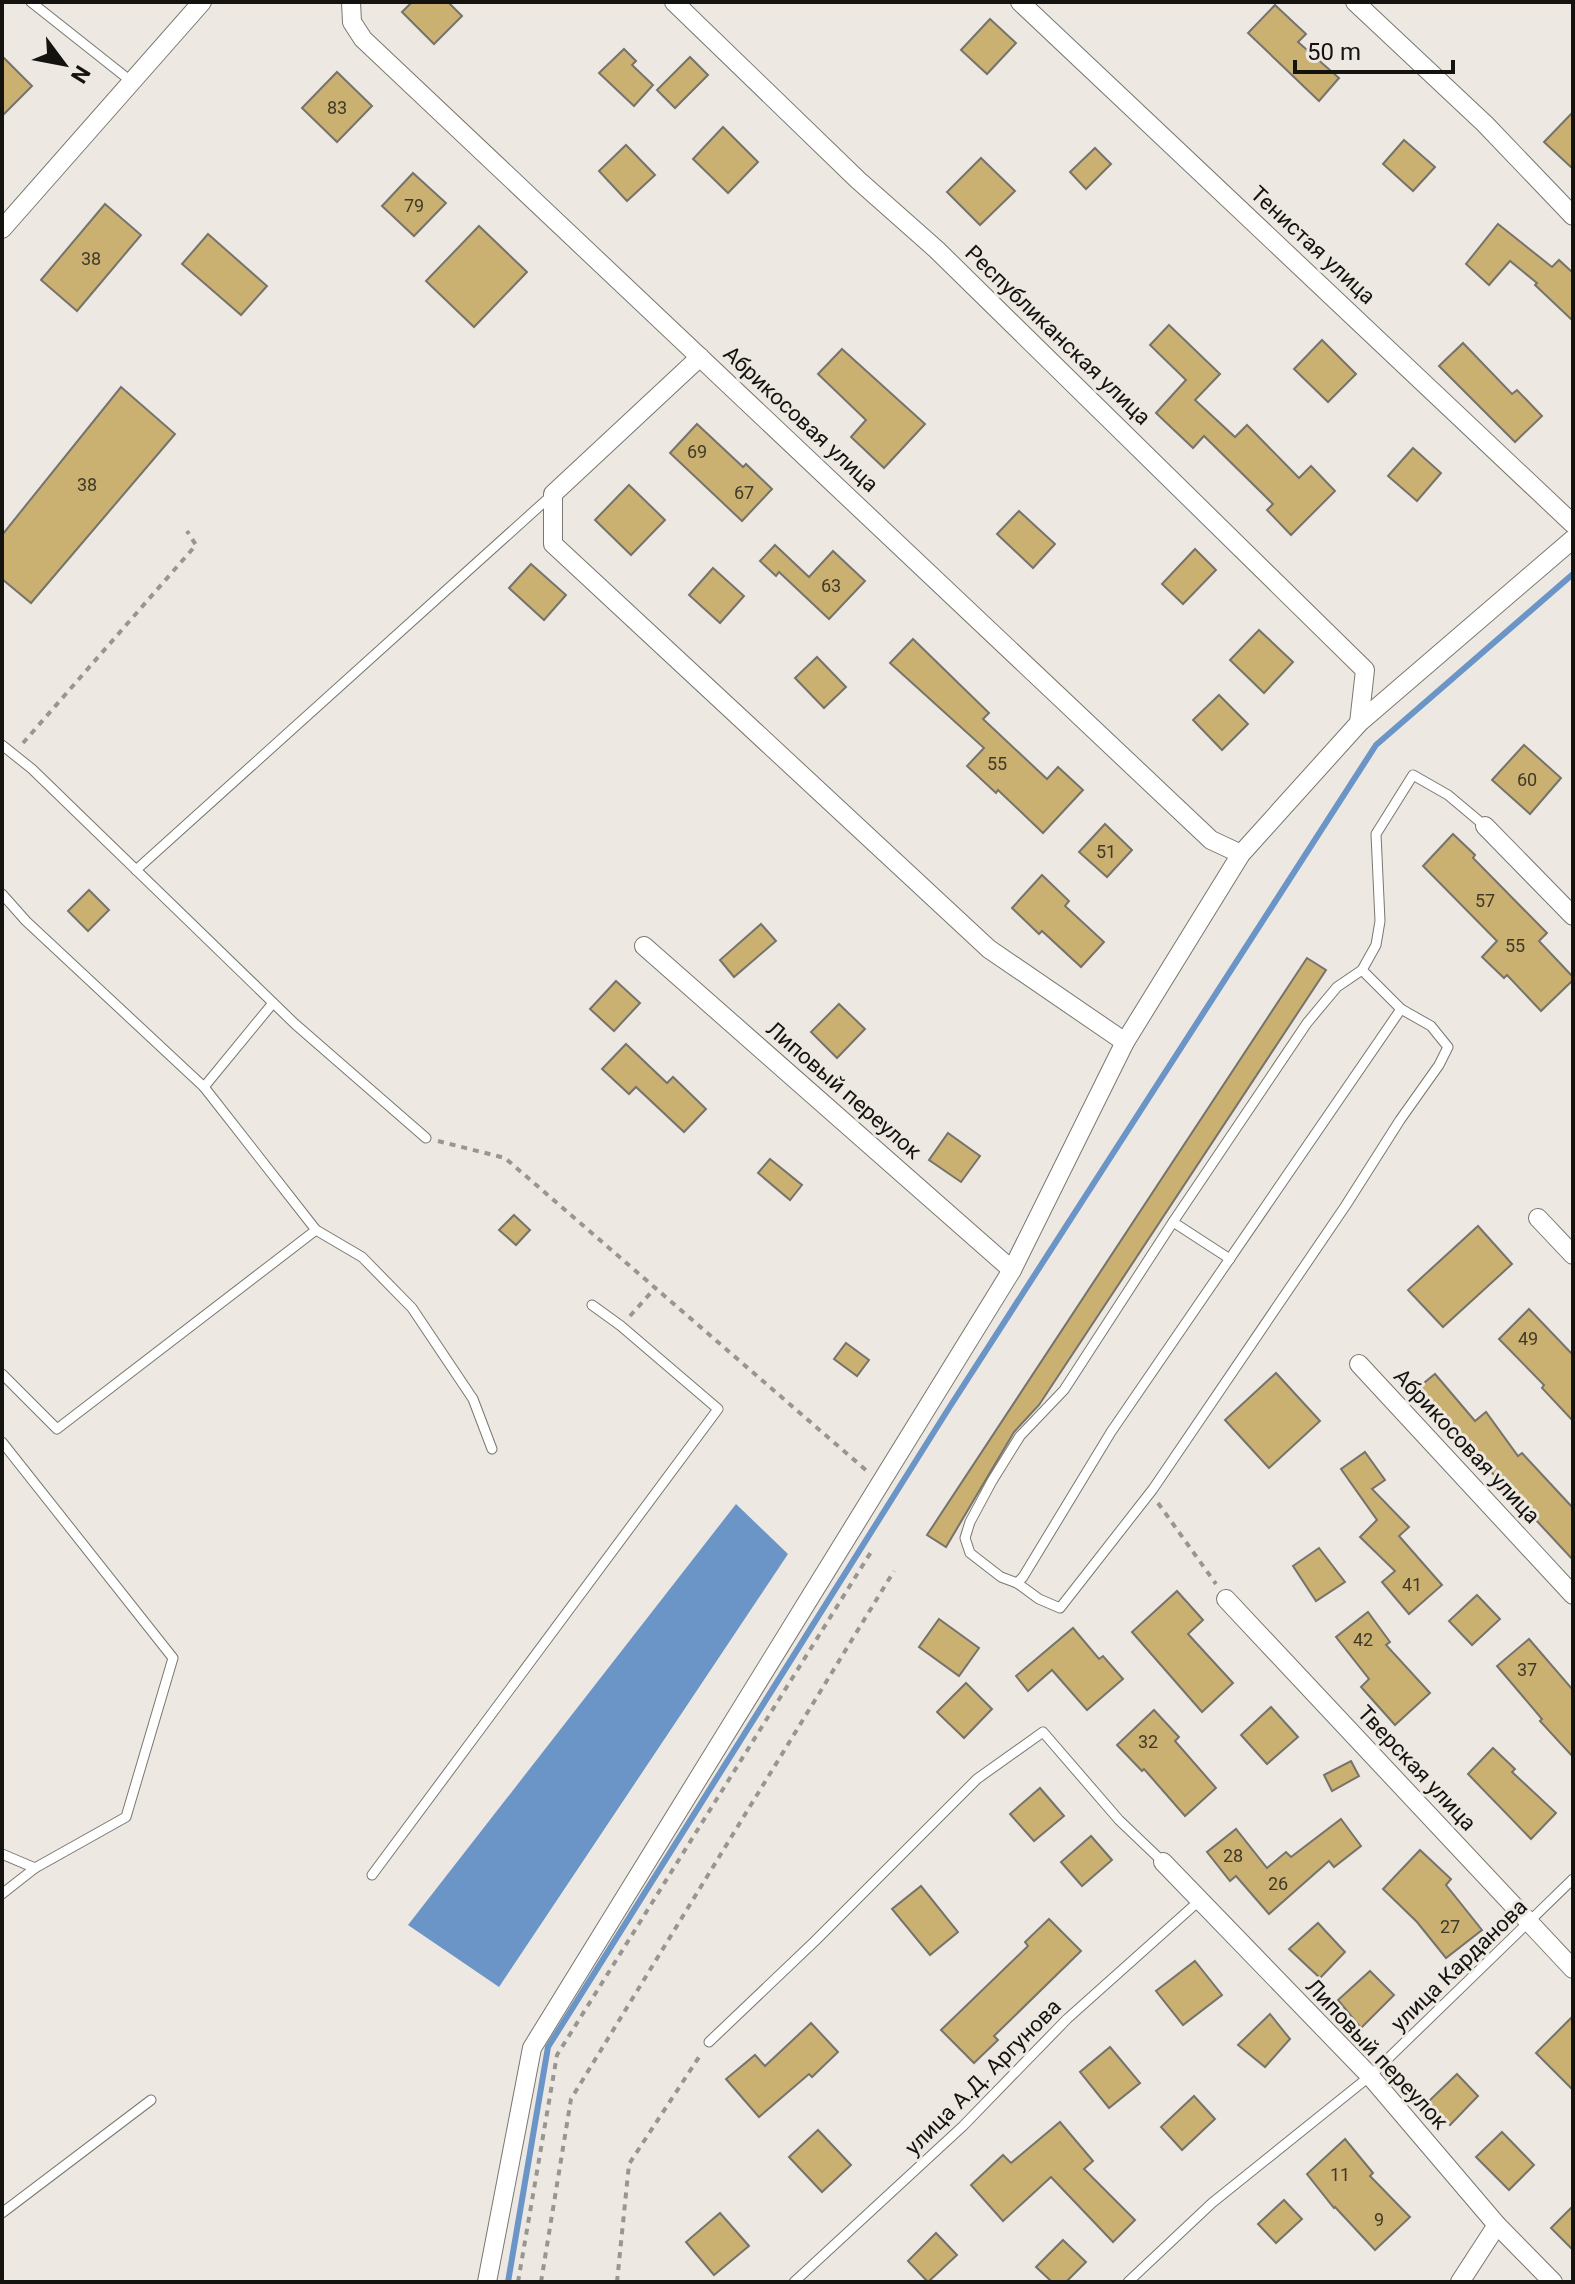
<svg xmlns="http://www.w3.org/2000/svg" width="1575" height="2284" font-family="Roboto,sans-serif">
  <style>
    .water { fill: #6c95c7 }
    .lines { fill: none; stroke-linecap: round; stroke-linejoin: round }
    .stream { stroke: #6c95c7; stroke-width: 6 }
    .building { fill: #cab071; stroke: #76736c; stroke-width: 2 }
    .lane-casing { stroke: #7a7770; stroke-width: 11 }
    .street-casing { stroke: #7a7770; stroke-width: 20 }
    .path { stroke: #999691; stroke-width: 4; stroke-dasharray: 6 6; stroke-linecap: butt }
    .lane { stroke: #fff; stroke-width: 9 }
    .street { stroke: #fff; stroke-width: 18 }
    .labels { text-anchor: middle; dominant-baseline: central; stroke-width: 6; stroke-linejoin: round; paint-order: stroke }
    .number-label { font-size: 18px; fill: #423a28 }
    .street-label { font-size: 22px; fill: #141310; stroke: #ede9e2 }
  </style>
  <rect width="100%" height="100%" fill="#ede9e2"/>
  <!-- water -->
  <polygon class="water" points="736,1504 788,1554 499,1987 408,1925"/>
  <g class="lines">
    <!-- stream -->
    <polyline class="stream" points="508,2282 548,2047 949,1408 1376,745 1573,574"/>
  </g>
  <!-- building -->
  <g class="building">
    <polygon points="412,2 448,2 462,16 434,44 402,12"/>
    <polygon points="1275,5 1306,34 1298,42 1339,78 1319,101 1248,33"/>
    <polygon points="990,19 1016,43 987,74 961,50"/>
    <polygon points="624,49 636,61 632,65 653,85 634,106 599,73"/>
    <polygon points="2,56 32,86 2,116"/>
    <polygon points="690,57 708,75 675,108 657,90"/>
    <polygon points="337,72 372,106 337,142 302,108"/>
    <polygon points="1573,112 1573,169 1544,142"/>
    <polygon points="723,127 758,162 728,193 693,159"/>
    <polygon points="1404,140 1435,167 1413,191 1383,164"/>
    <polygon points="626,145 655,175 627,201 599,171"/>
    <polygon points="1095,148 1111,164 1086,189 1070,172"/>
    <polygon points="981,158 1015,191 980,225 947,192"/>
    <polygon points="413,173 446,203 414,236 382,206"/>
    <polygon points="105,204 141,235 77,311 41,280"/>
    <polygon points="1498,224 1552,267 1559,260 1573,273 1573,321 1535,285 1537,283 1510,261 1489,285 1466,264"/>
    <polygon points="479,226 527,272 474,327 426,281"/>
    <polygon points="208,234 267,286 241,315 182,264"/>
    <polygon points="1169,325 1220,374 1195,400 1235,437 1247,425 1299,478 1311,466 1335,491 1291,535 1267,510 1273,504 1204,436 1193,448 1156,413 1186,380 1150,345"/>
    <polygon points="1322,340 1356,374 1328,402 1294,369"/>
    <polygon points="1463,343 1512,394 1517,390 1542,416 1515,442 1439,366"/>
    <polygon points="842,349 925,424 884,468 851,437 866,420 818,374"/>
    <polygon points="121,387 175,434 31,603 2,579 2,535"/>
    <polygon points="697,424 743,467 746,464 772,489 742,521 670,453"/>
    <polygon points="1413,448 1441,473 1417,501 1388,476"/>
    <polygon points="629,485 665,520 631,555 595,520"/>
    <polygon points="1019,511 1055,544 1033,568 997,534"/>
    <polygon points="775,545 809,577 833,551 865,581 829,619 779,572 776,576 760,561"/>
    <polygon points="1195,549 1216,570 1183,604 1162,584"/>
    <polygon points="531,564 566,595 544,620 509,588"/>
    <polygon points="713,568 744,596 720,623 689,595"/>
    <polygon points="1259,630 1293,662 1264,693 1230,660"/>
    <polygon points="913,639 989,713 983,719 1047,779 1058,767 1083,790 1043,833 998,790 996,793 967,766 984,748 890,663"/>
    <polygon points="817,657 846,687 824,708 795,678"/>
    <polygon points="1219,695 1248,724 1222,750 1193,720"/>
    <polygon points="1524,745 1561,778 1530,814 1492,780"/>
    <polygon points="1105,824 1132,850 1107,877 1079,852"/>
    <polygon points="1453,834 1475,855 1473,858 1547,933 1539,941 1573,977 1573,980 1541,1011 1507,975 1504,978 1482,957 1497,941 1423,866"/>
    <polygon points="1042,875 1069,901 1065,906 1104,942 1081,967 1042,931 1039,934 1012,908"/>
    <polygon points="89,890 109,910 88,931 68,911"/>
    <polygon points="761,924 776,941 734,977 720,960"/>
    <polygon points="1307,958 1326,970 1039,1405 1014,1432 946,1547 927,1535"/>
    <polygon points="616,981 640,1003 614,1031 590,1009"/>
    <polygon points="839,1004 865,1029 837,1058 811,1032"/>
    <polygon points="626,1044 667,1083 673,1077 706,1109 684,1132 636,1087 629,1094 602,1069"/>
    <polygon points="948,1133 980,1156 961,1182 929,1160"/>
    <polygon points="770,1159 802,1185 790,1200 758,1173"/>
    <polygon points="514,1215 530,1230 516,1245 499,1230"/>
    <polygon points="1478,1226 1512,1264 1443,1327 1408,1290"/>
    <polygon points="1529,1309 1573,1355 1573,1421 1542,1388 1544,1385 1499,1339"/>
    <polygon points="846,1343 869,1360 857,1376 834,1359"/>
    <polygon points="1276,1373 1320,1421 1269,1468 1225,1420"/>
    <polygon points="1435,1374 1475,1421 1486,1412 1518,1456 1522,1453 1573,1508 1573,1560 1483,1463 1479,1466 1441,1413 1436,1418 1414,1391"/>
    <polygon points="1365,1452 1385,1480 1372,1489 1409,1527 1399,1536 1442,1585 1409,1614 1382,1582 1395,1571 1360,1537 1377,1520 1341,1469"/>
    <polygon points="1319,1548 1345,1582 1316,1601 1293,1566"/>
    <polygon points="1177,1591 1203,1620 1188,1634 1233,1683 1202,1712 1132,1632"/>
    <polygon points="1477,1595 1500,1619 1472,1645 1449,1621"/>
    <polygon points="1368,1612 1390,1642 1386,1645 1430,1693 1395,1725 1361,1687 1369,1679 1336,1637"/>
    <polygon points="939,1619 979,1648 959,1676 919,1647"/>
    <polygon points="1073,1628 1099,1659 1103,1656 1123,1679 1087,1710 1052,1670 1028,1691 1016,1676"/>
    <polygon points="1529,1639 1573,1690 1573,1757 1540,1721 1542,1719 1497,1666"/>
    <polygon points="966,1683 992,1709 964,1738 937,1712"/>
    <polygon points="1271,1707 1298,1737 1267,1764 1241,1735"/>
    <polygon points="1154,1710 1179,1737 1175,1741 1216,1788 1185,1816 1144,1769 1142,1771 1117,1745"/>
    <polygon points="1493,1748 1515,1769 1512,1772 1556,1813 1531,1839 1468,1774"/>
    <polygon points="1351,1761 1359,1776 1332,1791 1324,1775"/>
    <polygon points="1040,1788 1064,1816 1034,1841 1010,1814"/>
    <polygon points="1341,1819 1361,1846 1334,1867 1329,1861 1269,1914 1236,1876 1230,1881 1207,1852 1236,1829 1267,1868 1286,1852 1291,1857"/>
    <polygon points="1091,1836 1112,1860 1082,1886 1061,1862"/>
    <polygon points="1420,1850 1451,1879 1446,1885 1482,1930 1446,1958 1417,1922 1383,1889"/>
    <polygon points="921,1886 958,1932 930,1955 892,1909"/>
    <polygon points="1049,1919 1081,1951 994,2036 998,2040 974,2063 941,2030 1028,1946 1025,1942"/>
    <polygon points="1318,1923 1345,1952 1320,1978 1289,1949"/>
    <polygon points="1195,1961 1222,1995 1183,2025 1156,1991"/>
    <polygon points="1370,1971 1394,1995 1361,2028 1338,2000"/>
    <polygon points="1270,2014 1290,2039 1265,2067 1238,2045"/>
    <polygon points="1573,2016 1573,2090 1536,2053"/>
    <polygon points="811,2023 838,2052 812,2077 809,2074 759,2117 726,2079 755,2055 765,2066"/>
    <polygon points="1110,2047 1140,2083 1109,2108 1080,2072"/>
    <polygon points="1457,2074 1478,2096 1450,2125 1428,2102"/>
    <polygon points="1194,2096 1215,2119 1182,2150 1161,2127"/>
    <polygon points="1060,2122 1093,2161 1084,2169 1135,2220 1113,2242 1051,2177 1003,2221 971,2185 1003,2155 1011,2163"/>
    <polygon points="818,2130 851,2165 822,2192 789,2157"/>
    <polygon points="1502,2132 1534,2165 1509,2190 1476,2157"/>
    <polygon points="1345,2139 1373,2173 1370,2176 1410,2217 1375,2250 1335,2207 1334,2208 1307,2174"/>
    <polygon points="1284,2200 1302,2219 1276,2243 1258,2224"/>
    <polygon points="1573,2206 1573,2250 1551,2228"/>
    <polygon points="720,2213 749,2246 714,2275 686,2242"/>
    <polygon points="936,2233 957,2255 928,2282 908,2261"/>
    <polygon points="1063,2240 1086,2262 1066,2282 1052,2282 1036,2267"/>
  </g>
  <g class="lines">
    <defs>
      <g id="lane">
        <polyline points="31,2 132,82"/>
        <polyline points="2,745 32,769 295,1024 426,1138"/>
        <polyline points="136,870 553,494"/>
        <polyline points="2,894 26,921 204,1087 316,1230"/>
        <polyline points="1362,970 1401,1009 1111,1432 1023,1577 1017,1583 1001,1577 970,1553 965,1538 970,1522 992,1481 1020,1436 1064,1390 1173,1222 1307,1023 1337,987 1362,970 1376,945 1380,921 1376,834 1413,775 1448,795 1485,826"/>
        <polyline points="204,1087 273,1003"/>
        <polyline points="1173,1222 1230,1259"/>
        <polyline points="2,1374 57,1429 316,1230 362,1257 412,1308 473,1399 492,1449"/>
        <polyline points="2,1442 173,1658 126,1817 35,1868 2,1854"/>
        <polyline points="1017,1583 1039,1599 1060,1608 1153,1489 1346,1205 1400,1120 1439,1065 1448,1047 1431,1026 1401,1009"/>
        <polyline points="372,1875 718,1409 621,1326 592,1305"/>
        <polyline points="2,1894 35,1868"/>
        <polyline points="709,2042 815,1941 977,1779 1043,1732 1119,1820 1163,1862"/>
        <polyline points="2,2213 151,2100"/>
        <polyline points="794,2282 963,2126 1067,2019 1199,1901"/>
        <polyline points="1128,2282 1212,2203 1370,2076 1573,1879"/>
      </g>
      <g id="street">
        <polyline points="351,2 352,22 363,39 1211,840 1241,854"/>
        <polyline points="674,2 858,180 937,250 1365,670 1359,723"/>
        <polyline points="1020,2 1573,524"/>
        <polyline points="1355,2 1485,124 1573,216"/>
        <polyline points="2,229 202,2"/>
        <polyline points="700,357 553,494 553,544 989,949 1125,1042"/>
        <polyline points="1485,826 1573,916"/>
        <polyline points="644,946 1012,1270"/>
        <polyline points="1538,1218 1573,1255"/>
        <polyline points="1359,1364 1573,1595"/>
        <polyline points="1226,1599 1573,1969"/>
        <polyline points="1163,1862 1370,2076 1497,2225 1553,2282"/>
        <polyline points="487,2282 532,2048 1012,1270 1125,1042 1241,854 1359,723 1573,539"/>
        <polyline points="1460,2282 1497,2225"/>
      </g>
    </defs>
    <!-- lane casing -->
    <use href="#lane" class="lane-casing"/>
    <!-- street casing -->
    <use href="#street" class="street-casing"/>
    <!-- path -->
    <g class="path">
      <polyline points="23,743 196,545 187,531"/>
      <polyline points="438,1141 505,1158 867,1471"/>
      <polyline points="630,1316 655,1288"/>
      <polyline points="1158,1503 1216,1584"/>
      <polyline points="518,2282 557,2055 871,1552"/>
      <polyline points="541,2282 571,2099 894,1571"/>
      <polyline points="617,2282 629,2164 701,2054"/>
    </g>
    <!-- lane -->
    <use href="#lane" class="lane"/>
    <!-- street -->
    <use href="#street" class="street"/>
  </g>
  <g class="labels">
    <!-- number labels -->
    <g class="number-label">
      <text x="337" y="107">83</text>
      <text x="414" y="205">79</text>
      <text x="91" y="258">38</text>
      <text x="697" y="451">69</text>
      <text x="87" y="484">38</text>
      <text x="744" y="492">67</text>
      <text x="831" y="585">63</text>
      <text x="997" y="763">55</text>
      <text x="1527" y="779">60</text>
      <text x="1106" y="851">51</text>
      <text x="1485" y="900">57</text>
      <text x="1515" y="945">55</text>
      <text x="1528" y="1338">49</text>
      <text x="1412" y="1584">41</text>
      <text x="1363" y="1639">42</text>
      <text x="1527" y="1669">37</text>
      <text x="1148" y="1741">32</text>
      <text x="1233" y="1855">28</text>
      <text x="1278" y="1883">26</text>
      <text x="1450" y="1926">27</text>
      <text x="1340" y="2174">11</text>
      <text x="1379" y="2219">9</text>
    </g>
    <!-- street labels -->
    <g class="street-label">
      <text transform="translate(1313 245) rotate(43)">Тенистая улица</text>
      <text transform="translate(1058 335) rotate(44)">Республиканская улица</text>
      <text transform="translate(801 419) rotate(43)">Абрикосовая улица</text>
      <text transform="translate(844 1090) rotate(41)">Липовый переулок</text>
      <text transform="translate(1467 1446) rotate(47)">Абрикосовая улица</text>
      <text transform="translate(1417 1768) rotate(47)">Тверская улица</text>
      <text transform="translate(1459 1965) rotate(-44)">улица Карданова</text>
      <text transform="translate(1377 2054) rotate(47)">Липовый переулок</text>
      <text transform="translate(983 2077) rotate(-45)">улица А.Д. Аргунова</text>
    </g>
  </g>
  <!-- border -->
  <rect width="1575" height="2284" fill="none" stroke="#141310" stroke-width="8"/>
  <!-- north arrow -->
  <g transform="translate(64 64) rotate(122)" stroke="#ede9e2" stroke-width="6" paint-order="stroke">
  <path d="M0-6L14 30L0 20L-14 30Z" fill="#141310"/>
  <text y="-12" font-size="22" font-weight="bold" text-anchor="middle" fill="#141310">N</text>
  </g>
  <!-- scale -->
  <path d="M1295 60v12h158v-12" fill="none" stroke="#141310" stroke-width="4"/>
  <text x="1307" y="60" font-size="24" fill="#141310" stroke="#ede9e2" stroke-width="6" paint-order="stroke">50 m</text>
</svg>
